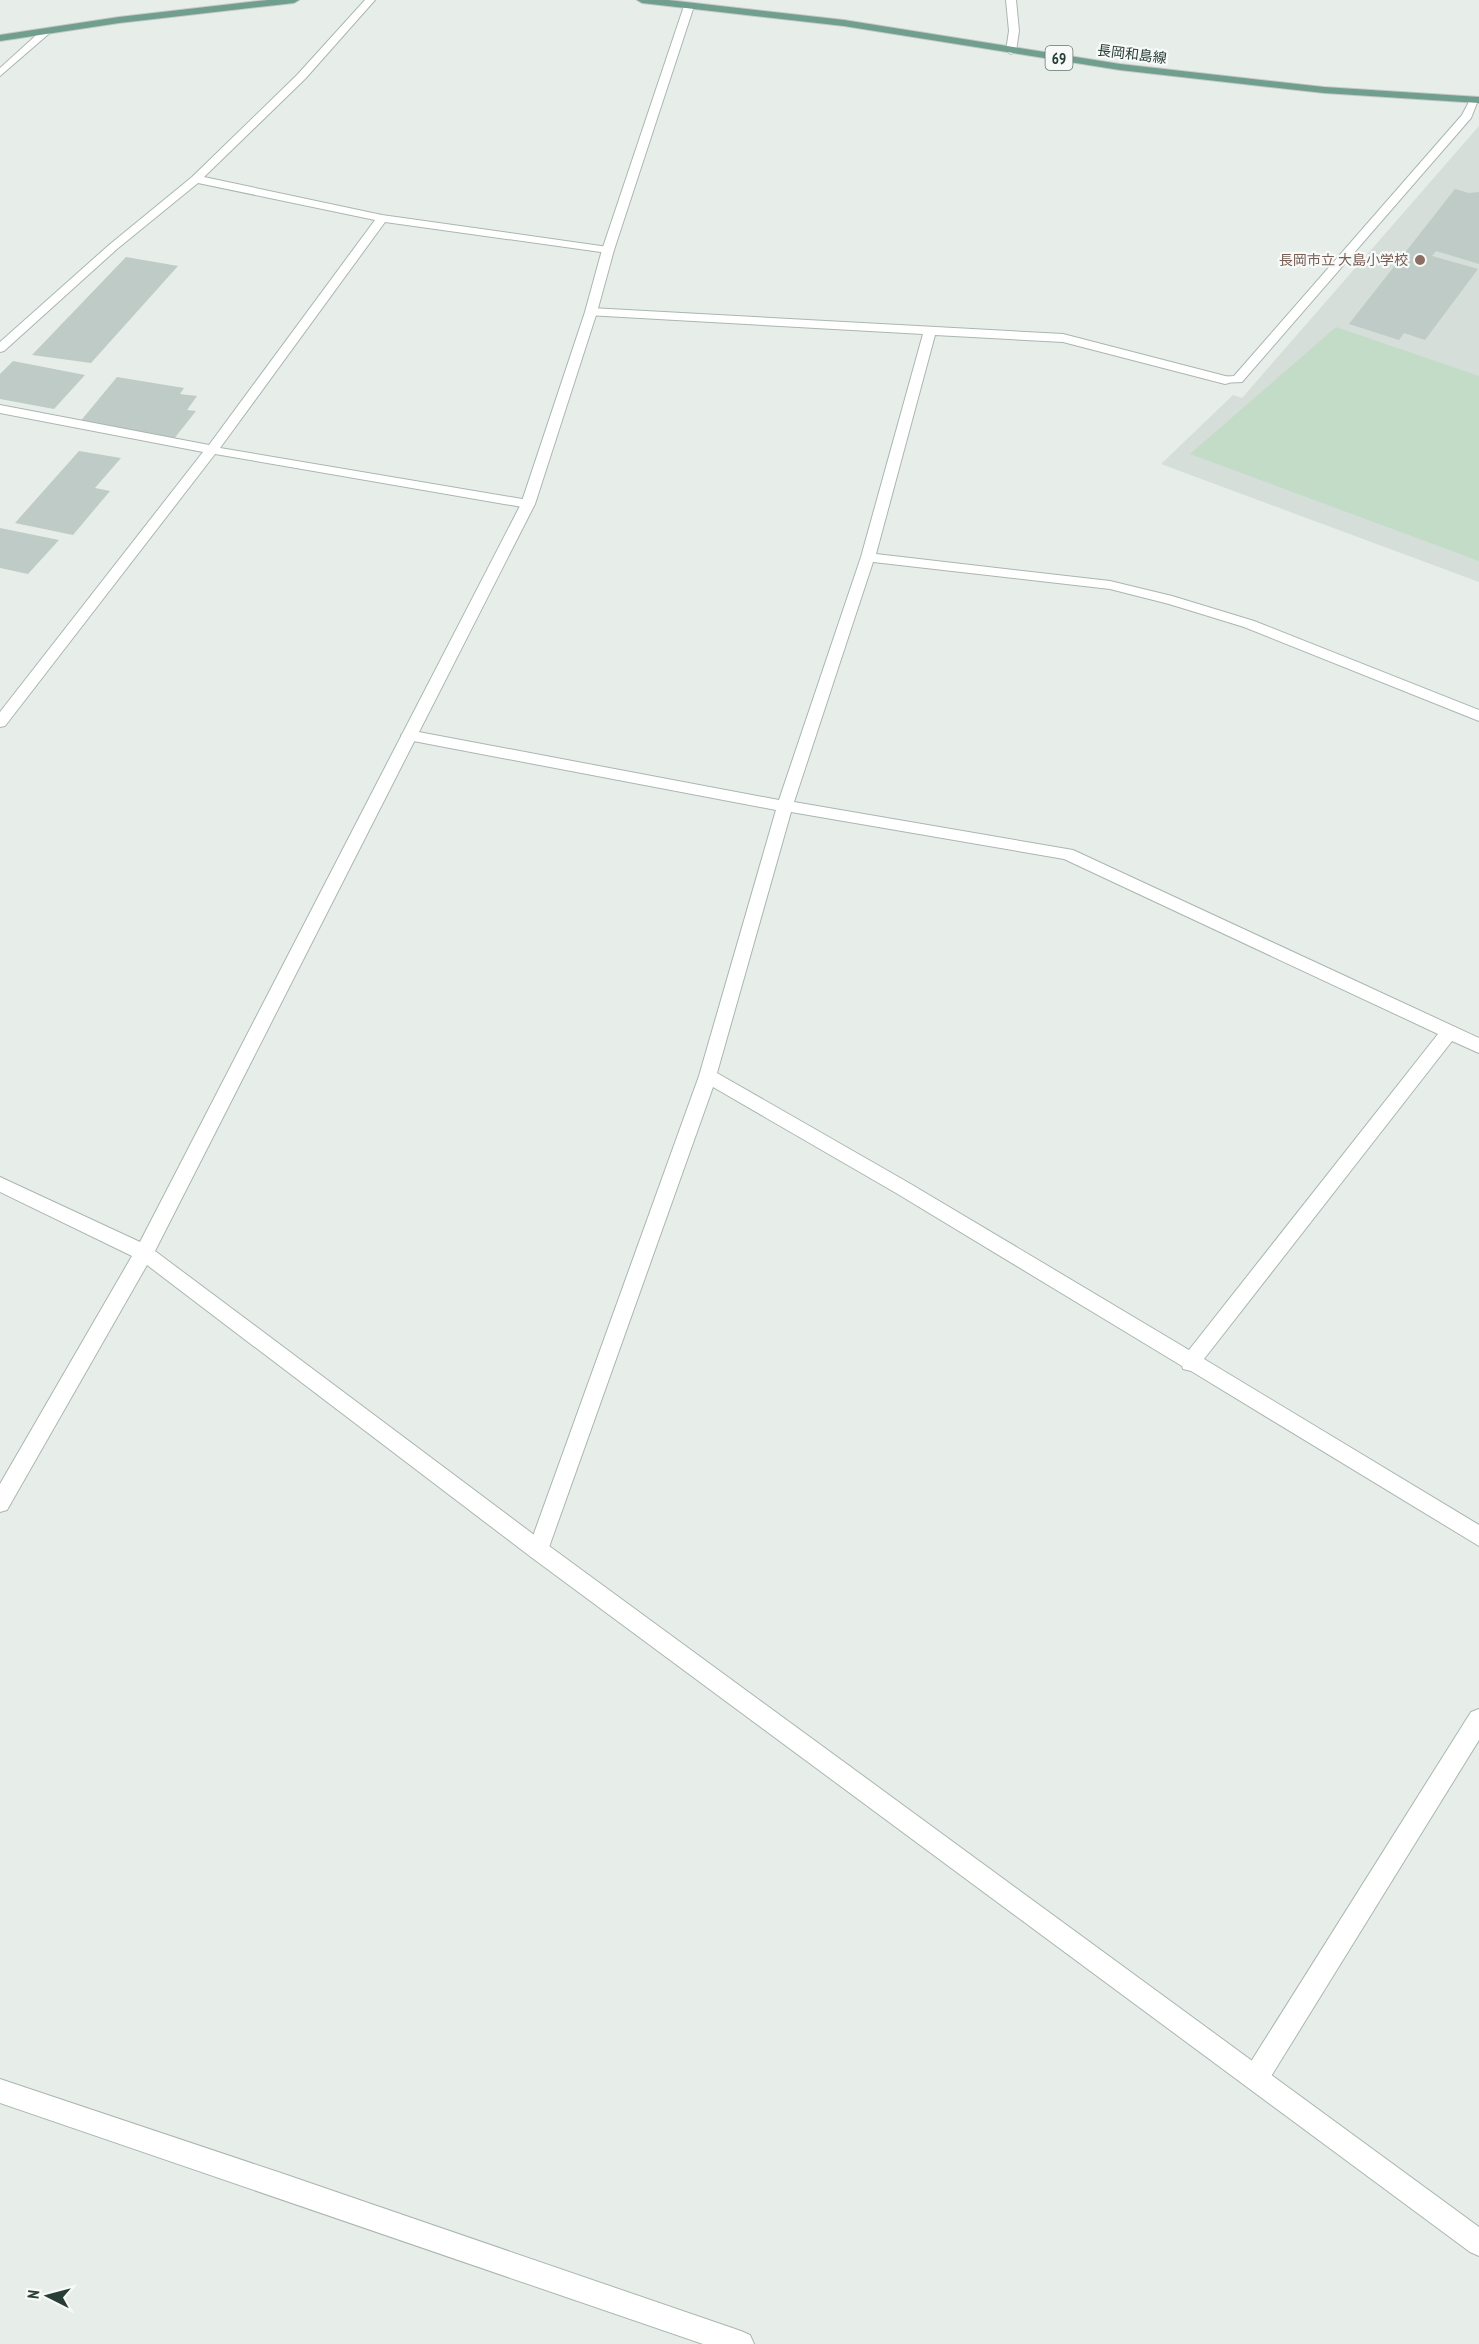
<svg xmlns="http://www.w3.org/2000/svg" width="1479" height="2344" font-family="'PT Sans Narrow','Noto Sans JP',sans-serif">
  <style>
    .built { fill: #d5ded9 }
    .green { fill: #c2dcc7 }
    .building { fill: #bfcbc6 }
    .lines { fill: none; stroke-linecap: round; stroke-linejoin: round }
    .service-casing { stroke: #aab6b0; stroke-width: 2 }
    .minor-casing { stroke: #aab6b0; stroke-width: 2 }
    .tertiary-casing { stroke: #aab6b0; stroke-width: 2 }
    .primary-casing { stroke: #c3c9c7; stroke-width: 2 }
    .service { fill: #fff; fill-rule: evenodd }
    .minor { fill: #fff; fill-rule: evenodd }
    .tertiary { fill: #fff; fill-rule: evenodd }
    .primary { fill: #709e8f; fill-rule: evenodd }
    .education-dot { fill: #8d6e63; stroke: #f7faf8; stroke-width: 2 }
    .labels { text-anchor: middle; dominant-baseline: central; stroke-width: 4.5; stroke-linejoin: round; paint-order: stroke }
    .far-street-label { font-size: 14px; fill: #273e36; stroke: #f7faf8 }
    .far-education-label { font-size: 14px; fill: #785e54; stroke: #f7faf8; text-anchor: end }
    .shield { fill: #f7faf8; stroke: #657670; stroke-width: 1.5 }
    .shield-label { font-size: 15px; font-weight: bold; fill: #273e36 }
  </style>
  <rect width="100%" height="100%" fill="#e7eeea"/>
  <!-- built -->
  <polygon class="built" points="1479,126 1479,582 1161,464 1233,395 1242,398"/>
  <!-- green -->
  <polygon class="green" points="1336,327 1479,376 1479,561 1190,454"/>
  <!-- building -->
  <g class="building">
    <polygon points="1455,189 1469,193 1479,192 1479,264 1436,251 1432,256 1478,269 1425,340 1404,333 1399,340 1349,324"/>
    <polygon points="126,257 178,266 91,363 32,355"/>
    <polygon points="13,361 85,375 54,409 0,399 0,374"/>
    <polygon points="117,377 184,388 180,394 197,396 187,410 196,411 173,440 79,423"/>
    <polygon points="79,451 121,458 95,488 110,491 73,535 15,523"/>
    <polygon points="0,528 59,540 28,574 0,568"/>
  </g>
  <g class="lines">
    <defs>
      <polygon id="service" points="1475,97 1479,98 1471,118 1242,382 1221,383 1219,380 1221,377 1234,376 1462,115 1471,98"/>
      <g id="minor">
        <polygon points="365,0 375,0 305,79 204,177 382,215 608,247 614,250 608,253 385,222 220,448 528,500 535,504 528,508 215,454 5,726 0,727 0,712 203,452 0,413 0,405 209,445 375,220 198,183 117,249 4,351 0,352 0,342 109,245 192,177 297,75"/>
        <polygon points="1006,0 1016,0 1019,31 1016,51 1011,54 1006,51 1009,31"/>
        <polygon points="43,29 52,31 0,76 0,68"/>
        <path d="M591,308L1063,334L1229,377L1231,380L1229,383L1225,384L1063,342L935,335L876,554L1110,581L1172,596L1254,621L1479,710V721L1244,627L1169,604L1110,589L873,562L794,802L1073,850L1479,1038V1053L1452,1041L1204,1359L1479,1525V1546L1191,1371L1183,1369L1182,1366L896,1193L713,1087L548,1550L545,1557L538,1560L531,1557L528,1550L699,1076L776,810L408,740L401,735L408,730L779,800L861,557L923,334L587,315L585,312ZM791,812L1064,859L1438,1034L1189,1350L909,1183L717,1073Z"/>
        <polygon points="1479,1709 1479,1740 1265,2086 1256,2089 1247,2086 1244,2077 1247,2068 1471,1712"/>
        <polygon points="0,2079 281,2173 741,2331 750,2335 754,2344 703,2344 0,2103"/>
      </g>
      <polygon id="tertiary" points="689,3 694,6 614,250 597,312 535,504 155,1251 545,1543 1479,2227 1479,2256 1470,2252 531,1557 147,1265 7,1510 0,1512 0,1484 132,1256 0,1192 0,1177 140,1242 521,504 585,312 602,250 684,6"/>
      <g id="primary">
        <polygon points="268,0 299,0 294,3 119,23 0,41 0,35 119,17"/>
        <polygon points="637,0 668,0 844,20 1120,64 1324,87 1479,97 1479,103 1324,93 1120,70 844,26 642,3"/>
      </g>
    </defs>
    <!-- service casing -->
    <use href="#service" class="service-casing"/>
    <!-- minor casing -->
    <use href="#minor" class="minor-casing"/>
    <!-- tertiary casing -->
    <use href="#tertiary" class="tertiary-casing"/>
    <!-- primary casing -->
    <use href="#primary" class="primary-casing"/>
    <!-- service -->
    <use href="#service" class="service"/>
    <!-- minor -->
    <use href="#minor" class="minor"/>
    <!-- tertiary -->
    <use href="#tertiary" class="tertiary"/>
    <!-- primary -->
    <use href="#primary" class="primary"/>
  </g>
  <!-- markers -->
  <circle class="education-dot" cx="1420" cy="260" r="6"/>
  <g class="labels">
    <!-- far-street labels -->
    <g class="far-street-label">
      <text transform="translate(1132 54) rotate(7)">長岡和島線</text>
    </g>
    <!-- far-education labels -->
    <g class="far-education-label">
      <text x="1408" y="260">長岡市立 大島小学校</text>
    </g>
    <!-- shield labels -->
    <rect class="shield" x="1045.5" y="46" width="27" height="24" rx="4.5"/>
    <g class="shield-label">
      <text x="1059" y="58">69</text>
    </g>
  </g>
  <!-- north arrow -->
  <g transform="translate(48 2296) rotate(276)" stroke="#f7faf8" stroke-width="4.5" paint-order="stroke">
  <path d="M0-4.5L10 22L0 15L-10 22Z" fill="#273e36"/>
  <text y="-9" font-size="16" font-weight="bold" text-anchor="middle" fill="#273e36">N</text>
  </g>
</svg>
